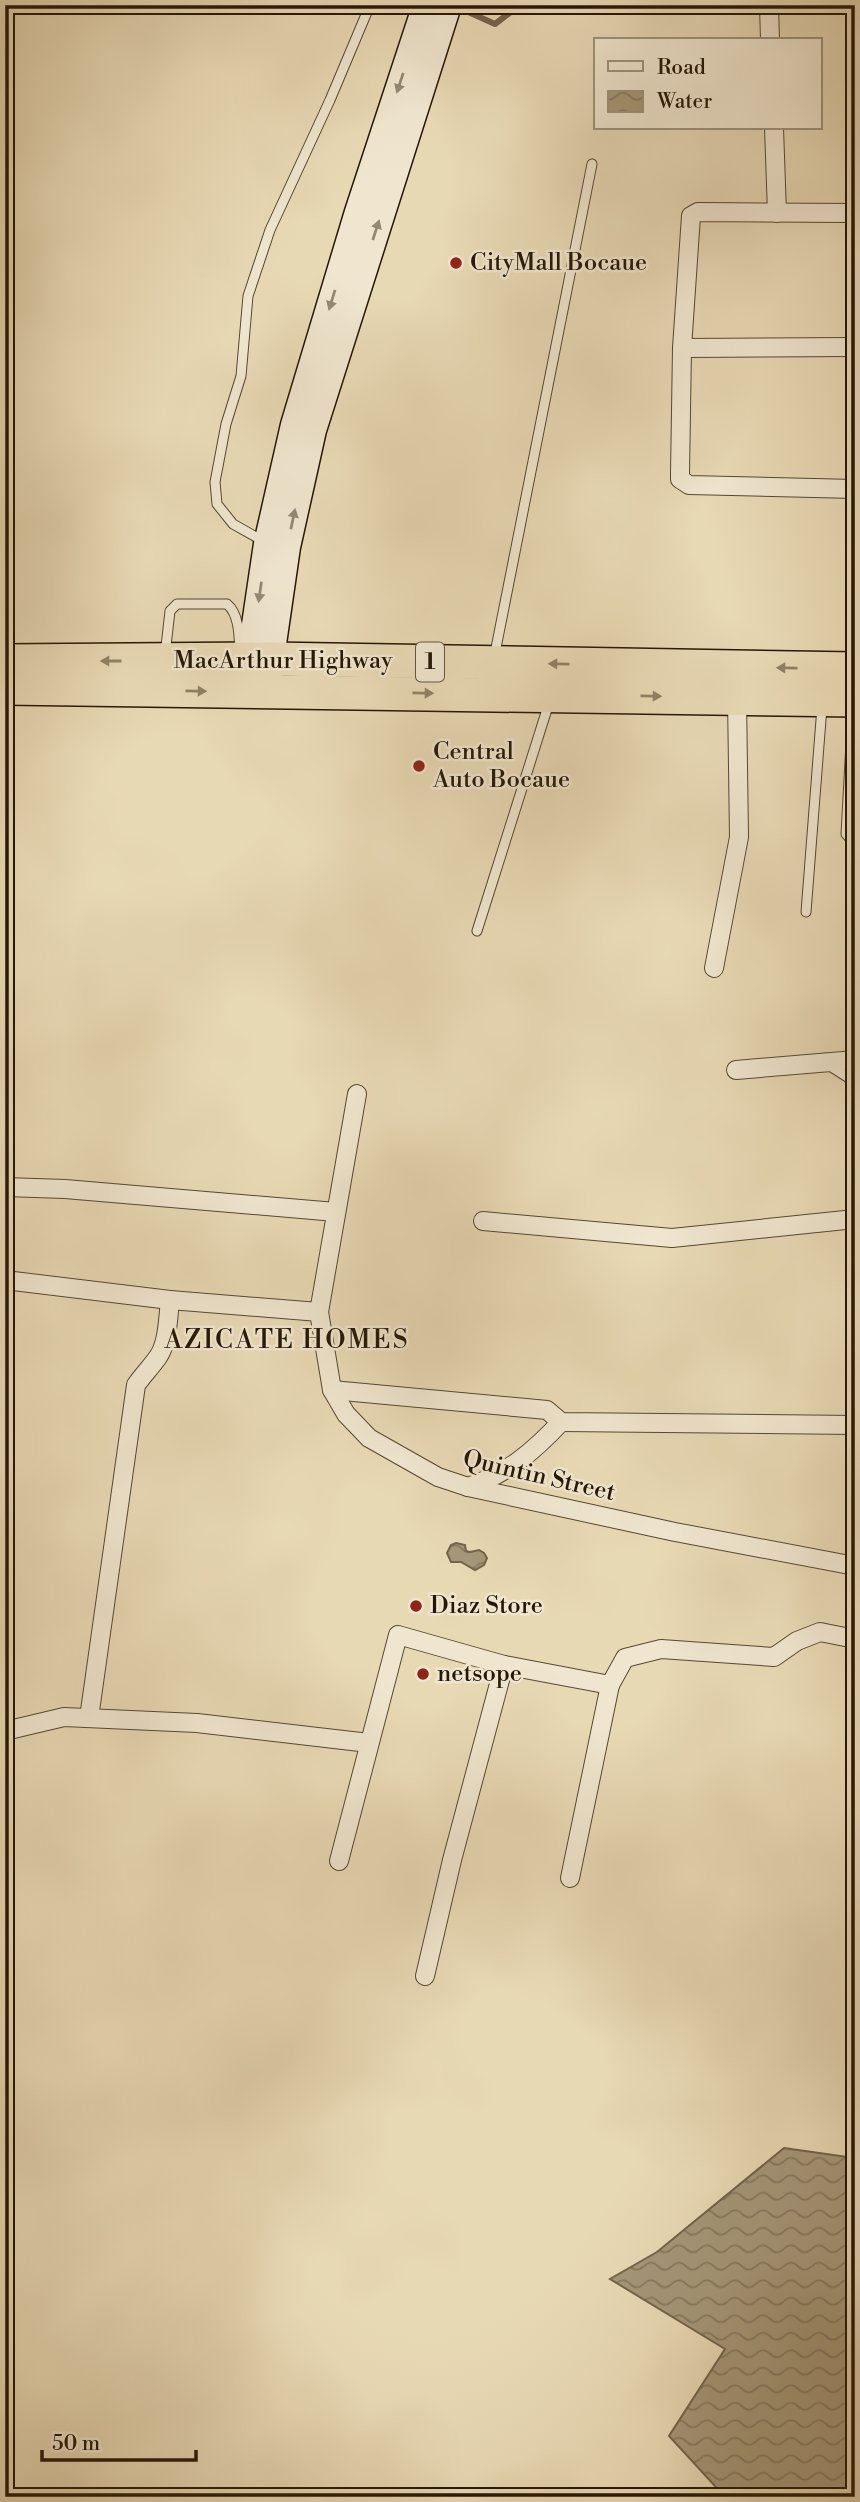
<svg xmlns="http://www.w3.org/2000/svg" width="860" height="2502" font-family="'Libre Bodoni',serif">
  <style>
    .water { fill: url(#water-waves); stroke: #71644b; stroke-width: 2 }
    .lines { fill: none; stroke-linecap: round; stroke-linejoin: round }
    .stream { stroke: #71644b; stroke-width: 6 }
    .lane-casing { stroke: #554831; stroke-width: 11 }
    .street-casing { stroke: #554831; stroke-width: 20 }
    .secondary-casing { stroke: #241705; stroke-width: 29 }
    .highway-casing { stroke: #241705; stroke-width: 36 }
    .lane { stroke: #f0e6cf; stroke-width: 9 }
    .street { stroke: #f0e6cf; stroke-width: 18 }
    .secondary { stroke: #f0e6cf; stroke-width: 26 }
    .highway { stroke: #e8d9b5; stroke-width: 33 }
    .oneway { fill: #948974 }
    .oneway2 { fill: #908266 }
    .poi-dot { fill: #8f2418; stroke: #f0e6cf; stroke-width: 2.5 }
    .labels { text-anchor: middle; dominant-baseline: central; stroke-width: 5; stroke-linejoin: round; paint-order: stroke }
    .shield { fill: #f0e6cf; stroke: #615542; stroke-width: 2 }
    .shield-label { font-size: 23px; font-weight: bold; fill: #241705 }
    .poi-label { font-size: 24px; fill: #241705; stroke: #f0e6cf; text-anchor: start }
    .street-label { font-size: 24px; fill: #241705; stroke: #f0e6cf }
    .neighbourhood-label { font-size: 26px; letter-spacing: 2px; fill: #241705; stroke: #f0e6cf }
  </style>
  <defs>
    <pattern id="water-waves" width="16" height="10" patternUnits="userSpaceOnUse" patternTransform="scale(1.75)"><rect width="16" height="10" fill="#a59779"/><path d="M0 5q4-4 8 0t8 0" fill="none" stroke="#867a61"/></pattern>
  </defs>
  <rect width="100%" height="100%" fill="#e8d9b5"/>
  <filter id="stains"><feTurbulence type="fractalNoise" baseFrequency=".00286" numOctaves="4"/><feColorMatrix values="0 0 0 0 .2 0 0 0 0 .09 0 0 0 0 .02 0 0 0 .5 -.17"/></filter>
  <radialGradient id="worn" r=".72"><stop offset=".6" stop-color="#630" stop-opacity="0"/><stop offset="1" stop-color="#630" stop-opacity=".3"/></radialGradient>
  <!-- water -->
  <g class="water">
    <polygon points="456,1543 465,1545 466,1551 470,1552 479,1550 484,1553 487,1558 484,1565 475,1570 461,1562 451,1562 447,1553 451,1545"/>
    <polygon points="784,2148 855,2158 855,2497 725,2497 669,2436 725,2349 610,2279 657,2252"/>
  </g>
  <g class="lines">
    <!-- stream -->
    <polyline class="stream" points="455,6 495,24 520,5"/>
    <defs>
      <g id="lane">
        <polyline points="265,542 233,524 217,504 215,482 226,424 241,376 248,296 270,230 330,100 370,5"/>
        <path d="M165,655L170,611L177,604H227C240,615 239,638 240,654"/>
        <polyline points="494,658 592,164"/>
        <polyline points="853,706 846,834 855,844"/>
        <polyline points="806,912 822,707"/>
        <polyline points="477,931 549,703"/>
        <polyline points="830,1066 855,1082"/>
      </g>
      <g id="street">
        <polyline points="769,5 770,40"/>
        <polyline points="774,128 777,213"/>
        <polyline points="855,213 698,212 691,216 682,348 680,474 680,479 689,485 855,489"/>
        <polyline points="682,348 855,347"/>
        <polyline points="714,968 739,837 737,697"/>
        <polyline points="736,1070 855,1060"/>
        <polyline points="357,1094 319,1312 332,1390 346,1414 369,1438 438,1477 468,1487 675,1532 855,1566"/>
        <polyline points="5,1187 65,1189 336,1212"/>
        <polyline points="483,1221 672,1238 855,1219"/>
        <polyline points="5,1280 170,1300 319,1312"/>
        <polyline points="332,1390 547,1410 561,1422 855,1425"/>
        <path d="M468,1487C507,1474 534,1451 561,1422"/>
        <path d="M89,1718L136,1385C143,1375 151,1367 158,1357C168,1343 168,1317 170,1300"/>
        <polyline points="5,1731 64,1717 197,1723 369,1743"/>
        <polyline points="339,1861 398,1635 504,1665 610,1685 625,1658 661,1649 774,1657 797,1641 820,1632 855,1639"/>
        <polyline points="570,1878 610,1685"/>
        <polyline points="425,1976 452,1860 504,1665"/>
      </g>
      <g id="secondary">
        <polyline points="268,678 287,547 313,430 448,5"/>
        <polyline points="247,679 267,544 294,425 358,212 426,5"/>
      </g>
      <g id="highway">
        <polyline points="5,661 271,659 855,669"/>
        <polyline points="5,688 855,700"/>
      </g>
    </defs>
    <!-- lane casing -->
    <use href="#lane" class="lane-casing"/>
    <!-- street casing -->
    <use href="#street" class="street-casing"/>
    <!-- secondary casing -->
    <use href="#secondary" class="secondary-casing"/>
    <!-- highway casing -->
    <use href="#highway" class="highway-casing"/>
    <!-- lane -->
    <use href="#lane" class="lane"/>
    <!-- street -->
    <use href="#street" class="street"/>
    <!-- secondary -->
    <use href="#secondary" class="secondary"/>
    <!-- highway -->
    <use href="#highway" class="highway"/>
  </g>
  <!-- one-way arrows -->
  <defs><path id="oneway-solid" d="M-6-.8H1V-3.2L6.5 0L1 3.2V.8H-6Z" transform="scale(1.75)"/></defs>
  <g class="oneway">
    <use href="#oneway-solid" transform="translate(400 83) rotate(108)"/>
    <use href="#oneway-solid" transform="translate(376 230) rotate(-72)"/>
    <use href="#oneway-solid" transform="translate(332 300) rotate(107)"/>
    <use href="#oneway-solid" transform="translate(293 519) rotate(-78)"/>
    <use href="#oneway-solid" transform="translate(260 592) rotate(98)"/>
  </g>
  <g class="oneway2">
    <use href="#oneway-solid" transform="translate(111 661) rotate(180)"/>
    <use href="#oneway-solid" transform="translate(559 664) rotate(-179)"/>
    <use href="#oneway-solid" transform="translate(787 668) rotate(-179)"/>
    <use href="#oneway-solid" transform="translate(196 691) rotate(1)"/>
    <use href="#oneway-solid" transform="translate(423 693) rotate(1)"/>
    <use href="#oneway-solid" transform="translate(651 696) rotate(1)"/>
  </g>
  <!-- markers -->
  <g class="poi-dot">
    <circle cx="456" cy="263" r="7"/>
    <circle cx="419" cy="766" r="7"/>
    <circle cx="416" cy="1606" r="7"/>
    <circle cx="423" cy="1674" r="7"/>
  </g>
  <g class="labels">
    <!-- shield labels -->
    <rect class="shield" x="416" y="642.5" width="28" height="39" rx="5"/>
    <g class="shield-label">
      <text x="430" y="662">1</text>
    </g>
    <!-- poi labels -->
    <g class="poi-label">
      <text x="470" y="263">CityMall Bocaue</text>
      <text x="433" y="752">Central<tspan x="433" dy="28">Auto Bocaue</tspan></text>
      <text x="430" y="1606">Diaz Store</text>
      <text x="437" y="1674">netsope</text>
    </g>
    <!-- street labels -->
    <g class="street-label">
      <text x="283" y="661">MacArthur Highway</text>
      <text transform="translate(539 1476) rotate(13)">Quintin Street</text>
    </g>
    <!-- neighbourhood labels -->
    <g class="neighbourhood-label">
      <text x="287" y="1340">AZICATE HOMES</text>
    </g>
  </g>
  <!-- margin -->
  <rect width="860" height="2502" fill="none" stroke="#e8d9b5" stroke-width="28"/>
  <rect x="7" y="7" width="846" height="2488" fill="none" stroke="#241705" stroke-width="3.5"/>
  <rect x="14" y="14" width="832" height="2474" fill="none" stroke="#241705" stroke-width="2"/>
  <!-- legend -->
  <rect x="594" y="38" width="228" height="91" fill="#f0e6cf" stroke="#9e937e" stroke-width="2"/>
  <rect x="608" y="61" width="35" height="10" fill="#f0e6cf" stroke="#9e937e" stroke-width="2"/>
  <text x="657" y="74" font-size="21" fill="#241705">Road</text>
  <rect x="608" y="91" width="35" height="21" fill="url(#water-waves)" stroke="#9e937e" stroke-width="2"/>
  <text x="657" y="108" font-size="21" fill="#241705">Water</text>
  <!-- scale -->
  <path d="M42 2450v10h154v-10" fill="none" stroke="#241705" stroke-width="3.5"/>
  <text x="52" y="2450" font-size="21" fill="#241705" stroke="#f0e6cf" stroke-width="5" paint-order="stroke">50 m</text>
  <rect width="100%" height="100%" filter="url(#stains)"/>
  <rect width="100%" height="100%" fill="url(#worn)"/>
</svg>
